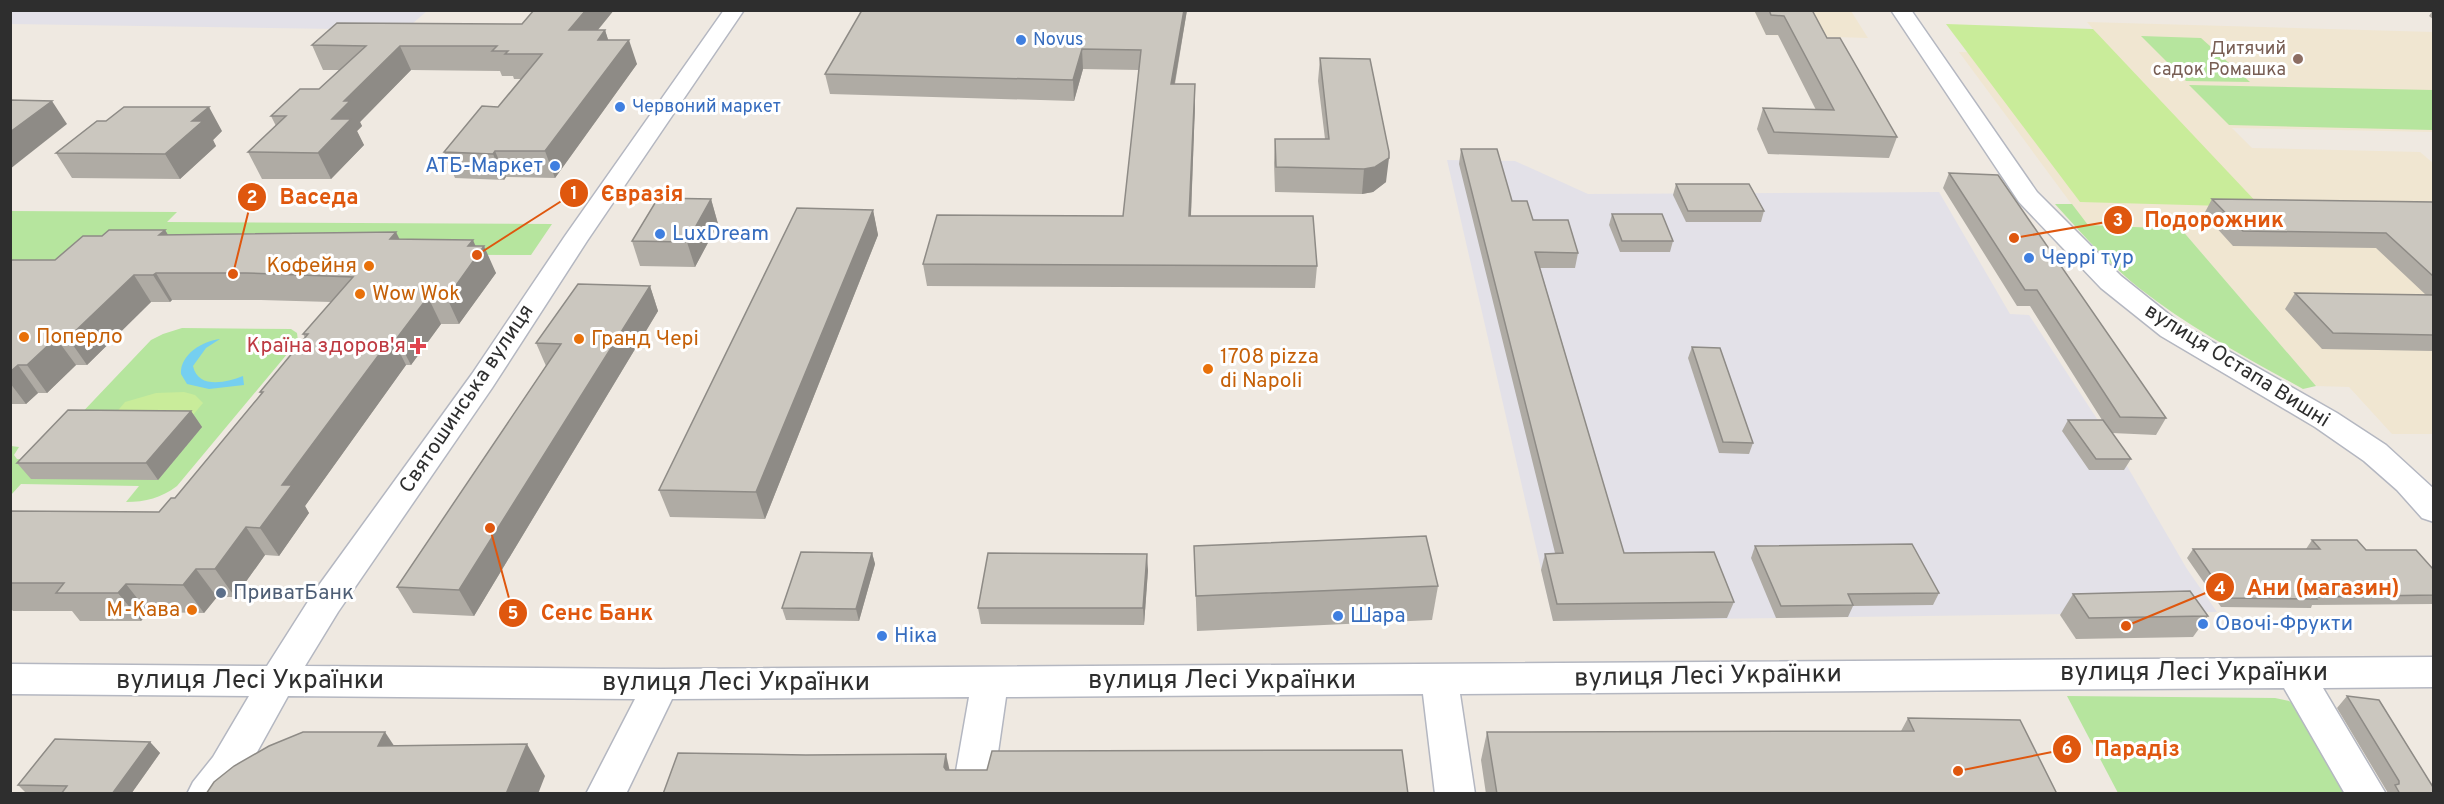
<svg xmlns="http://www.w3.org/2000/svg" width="2444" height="804" font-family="Overpass,sans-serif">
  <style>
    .industrial { fill: #e3e1e8 }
    .education { fill: #f0e6d1 }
    .green { fill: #b6e59e }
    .pitch { fill: #c9ec9a }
    .water { fill: #75cff0 }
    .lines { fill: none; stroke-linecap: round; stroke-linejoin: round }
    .minor-casing { stroke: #b4b7c1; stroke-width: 3 }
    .minor { fill: #fff; fill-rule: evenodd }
    .wall { fill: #afaba4 }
    .shaded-wall { fill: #8e8b86 }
    .building { fill: #cbc7bf; stroke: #8e8b86; stroke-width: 1.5 }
    .shop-dot { fill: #3f7fe0; stroke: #fff; stroke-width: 2 }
    .education-dot { fill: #8d6e63; stroke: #fff; stroke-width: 2 }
    .food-dot { fill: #e8710a; stroke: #fff; stroke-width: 2 }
    .health-dot { fill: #e0444e; stroke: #fff; stroke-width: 2 }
    .service-dot { fill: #5c6f8a; stroke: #fff; stroke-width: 2 }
    .labels { text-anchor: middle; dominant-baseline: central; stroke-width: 6; stroke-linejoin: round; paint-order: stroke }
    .far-shop-label { font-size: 18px; fill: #366cbe; stroke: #fff; text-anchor: start }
    .far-education-label { font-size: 18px; fill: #785e54; stroke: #fff; text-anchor: end }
    .shop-label { font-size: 21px; fill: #366cbe; stroke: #fff; text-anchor: start }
    .food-label { font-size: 21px; fill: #c56008; stroke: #fff; text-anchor: start }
    .health-label { font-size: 21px; fill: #be3a42; stroke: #fff; text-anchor: end }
    .street-label { font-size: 21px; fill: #2e2e2e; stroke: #fff }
    .service-label { font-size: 21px; fill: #4e5e75; stroke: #fff; text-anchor: start }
    .near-street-label { font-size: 26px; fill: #2e2e2e; stroke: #fff }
    .leader { fill: none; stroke: #df570e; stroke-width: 2 }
    .callout-dot { fill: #df570e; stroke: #fff; stroke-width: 2 }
    .mark-label { font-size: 18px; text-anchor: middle; font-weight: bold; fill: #fff }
    .callout-label { font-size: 22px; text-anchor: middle; font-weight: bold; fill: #df570e; stroke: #fff; stroke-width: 6; stroke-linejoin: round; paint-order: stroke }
  </style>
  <rect width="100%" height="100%" fill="#efe9e1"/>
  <!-- industrial -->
  <g class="industrial">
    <polygon points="11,10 427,11 405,30 11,24"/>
    <polygon points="1447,160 1515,161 1588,194 1939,192 2010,314 2029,315 2120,454 2187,569 2217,612 1553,621"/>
  </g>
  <!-- education -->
  <g class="education">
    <polygon points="1754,11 1851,11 1868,38 1766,35"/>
    <polygon points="2087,22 2433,32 2433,132 2232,128 2252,148 2420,152 2433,163 2433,434 2392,434 2349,387 2316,386 2181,229 2087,225 1959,52 2115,55"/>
  </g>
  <!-- green -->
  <g class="green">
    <polygon points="2141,36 2201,38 2250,82 2186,81"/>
    <polygon points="2189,85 2433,90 2433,130 2229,125"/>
    <path d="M2055,204H2072L2088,225L2181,229L2316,386L2303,389C2247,358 2190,328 2139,288C2108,263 2081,233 2055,204Z"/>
    <polygon points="11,211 177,212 167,222 552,224 531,255 94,253 11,278"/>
    <path d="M182,328L291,329L297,333L298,341L177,486C161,498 146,502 126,502L139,486L21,484L11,495V446L19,447L14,455L17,459L37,460L151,340L163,334Z"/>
    <polygon points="2067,696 2275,698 2289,701 2300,709 2352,793 2118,793"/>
  </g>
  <!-- pitch -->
  <g class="pitch">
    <polygon points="1946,24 2093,29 2261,207 2080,202"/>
    <polygon points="184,392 195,395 203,403 183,427 104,427 125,402 156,393"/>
  </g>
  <!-- water -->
  <path class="water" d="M220,339L206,348L193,366C198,390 228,382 243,376L244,385L209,389L187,384L181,374C180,354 203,341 220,339Z"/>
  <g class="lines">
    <defs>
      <g id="minor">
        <polygon points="724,10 744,10 587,241 492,388 338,612 305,666 661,669 2434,657 2434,687 2323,688 2386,794 2345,794 2284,688 1460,694 1475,794 1435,794 1423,694 1006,697 992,794 952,794 969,697 672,699 626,794 586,794 635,699 288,696 241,781 231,794 187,794 193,782 213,757 249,696 10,694 10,664 267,666 314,592 472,374 565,236"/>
        <polygon points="1891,10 1911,10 2037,192 2121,276 2181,324 2337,413 2386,445 2434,489 2434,522 2422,518 2397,490 2364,461 2315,427 2161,336 2101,288 2019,202"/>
      </g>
    </defs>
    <!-- minor casing -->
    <use href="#minor" class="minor-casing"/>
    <!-- minor -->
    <use href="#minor" class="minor"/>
  </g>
  <!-- wall -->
  <g class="wall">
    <polygon points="534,10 614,10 598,30 605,30 608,40 637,64 555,178 506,177 504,180 455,178 444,152 498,107 521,79 514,79 513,76 502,76 500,71 411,70 360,122 362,126 357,131 364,145 331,179 262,179 248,152 276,126 271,116 319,89 339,70 323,70 312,45 522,24"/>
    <polygon points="1187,10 1175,84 1195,104 1191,216 1317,266 1315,288 927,286 923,264 1123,216 1139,70 1083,69 1074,101 830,94 825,74"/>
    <polygon points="1754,10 1812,10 1827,38 1897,137 1889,158 1768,154 1757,129 1763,108 1816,110 1778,35 1766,35"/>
    <polygon points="2433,10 2433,19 2429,16"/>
    <polygon points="1320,58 1386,182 1373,192 1362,194 1275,192 1274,163 1275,139 1325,139 1318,81"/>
    <polygon points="222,131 213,140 216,146 180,179 72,178 56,153"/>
    <polygon points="1461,149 1512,201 1533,220 1578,253 1575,268 1540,268 1624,553 1734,602 1727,618 1553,621 1541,570 1545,554 1555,553 1459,164"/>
    <polygon points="1949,173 2166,418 2156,435 2112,433 2131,459 2124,470 2089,470 2062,431 2068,420 2102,420 2030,306 2017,306 1943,188"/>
    <polygon points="1676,184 1764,211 1761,222 1686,222 1673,195"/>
    <polygon points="711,199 718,224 695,267 640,266 632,241"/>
    <polygon points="2212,199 2433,202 2433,351 2322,349 2285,309 2295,293 2426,295 2376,248 2233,246 2204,214"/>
    <polygon points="873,210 878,235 765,519 670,517 659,490"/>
    <polygon points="1612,214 1673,241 1670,252 1620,252 1609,225"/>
    <polygon points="165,230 168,235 400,239 476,246 496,273 459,324 441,324 411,365 406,365 305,506 309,513 279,556 265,555 235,597 217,597 204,613 148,612 141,621 80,621 72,611 13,611 10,608 10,511 159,512 175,498 261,394 260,392 305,338 303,334 331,302 261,300 172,300 170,302 151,302 87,365 76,365 47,393 38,393 26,404 10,404 10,260 55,260 102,236"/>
    <polygon points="650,286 658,311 474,616 413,613 397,587 546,366 536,343"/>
    <polygon points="1692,347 1753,443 1749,454 1719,453 1688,358"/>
    <polygon points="191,411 202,427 158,480 31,479 17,463"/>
    <polygon points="2312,540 2366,550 2433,569 2433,604 2312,605 2311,608 2221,607 2187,558 2193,549 2306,549"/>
    <polygon points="1194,546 1438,586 1432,620 1197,631"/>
    <polygon points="1755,546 1939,593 1933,605 1853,606 1848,617 1776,618 1751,558"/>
    <polygon points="872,553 875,564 859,621 786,620 782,608"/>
    <polygon points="1148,570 1144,625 981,624 978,608"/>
    <polygon points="2073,594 2208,616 2193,637 2076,639 2060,615"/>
    <polygon points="2347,696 2433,794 2387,794 2388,793 2337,708"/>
    <polygon points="1908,718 2057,794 1486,794 1481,760 1487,732 1901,731"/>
    <polygon points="150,742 160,753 131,794 27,794 18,785"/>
  </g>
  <!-- shaded-wall -->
  <g class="shaded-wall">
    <polygon points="586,10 614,10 577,55 569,30"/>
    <polygon points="1184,10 1187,10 1171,104 1171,84"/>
    <polygon points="605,30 613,55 598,40"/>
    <polygon points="629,40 637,64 555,178 545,151"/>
    <polygon points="400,46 411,70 360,122 362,126 357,131 364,145 331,179 318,153 332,119 344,101"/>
    <polygon points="1082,49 1083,69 1074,101 1073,80"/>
    <polygon points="1195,84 1195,104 1190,238 1189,216"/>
    <polygon points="52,101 67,124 10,169 10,132"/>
    <polygon points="209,107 222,131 213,140 216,146 180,179 165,154 192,121"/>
    <polygon points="495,151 506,177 504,180 493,154"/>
    <polygon points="1389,158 1386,182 1373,192 1362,194 1364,169"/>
    <polygon points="711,199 718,224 695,267 687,242"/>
    <polygon points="873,210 878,235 765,519 756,492"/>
    <polygon points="165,230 181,256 159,235"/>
    <polygon points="396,232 409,258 390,239"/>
    <polygon points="473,240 479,254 484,246 496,273 459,324 447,298 468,246"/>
    <polygon points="156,273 172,300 170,302 153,275"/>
    <polygon points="134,275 151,302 87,365 68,338"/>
    <polygon points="650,286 658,311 474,616 459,590"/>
    <polygon points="428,297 441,324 411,365 397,338"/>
    <polygon points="392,337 406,365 305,506 309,513 279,556 260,528 282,485"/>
    <polygon points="56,338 76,365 47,393 27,365"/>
    <polygon points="18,365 38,393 26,404 10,383 10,372"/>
    <polygon points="191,411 202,427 158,480 146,463"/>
    <polygon points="246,527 265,555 235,597 215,569"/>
    <polygon points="872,553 875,564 859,621 856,609"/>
    <polygon points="1147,554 1148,570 1144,625 1143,608"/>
    <polygon points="196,569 217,597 204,613 183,585"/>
    <polygon points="126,584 148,612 141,621 118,593"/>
    <polygon points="385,732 406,764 378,746"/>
    <polygon points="150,742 160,753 131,794 112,794"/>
    <polygon points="527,744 545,776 538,794 506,794"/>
    <polygon points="946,754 952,781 944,767"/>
  </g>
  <!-- building -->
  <g class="building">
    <polygon points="534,10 586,10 569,30 605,30 598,40 629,40 545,151 495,151 493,154 444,152 482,106 498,107 542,54 505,54 508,51 492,51 497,46 400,46 344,101 350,101 332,119 351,119 318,153 248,152 286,116 271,116 300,89 319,89 366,46 312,45 337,23 522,24"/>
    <polygon points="862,10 1184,10 1171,84 1195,84 1189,216 1313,216 1317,266 923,264 937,215 1123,216 1141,50 1082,49 1073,80 825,74"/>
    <polygon points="1769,10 1812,10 1827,38 1840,38 1897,137 1774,132 1763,108 1834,110 1784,16 1771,15"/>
    <polygon points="1320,58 1370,59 1389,152 1389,158 1375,167 1364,169 1276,167 1275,139 1329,139"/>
    <polygon points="10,100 52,101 10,132"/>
    <polygon points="124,107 209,107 192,121 203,121 165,154 56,153 97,121 106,121"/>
    <polygon points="1461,149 1497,149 1512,201 1527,201 1533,220 1568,220 1578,253 1535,252 1624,553 1714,552 1734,602 1557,604 1545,554 1563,553"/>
    <polygon points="1949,173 1998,175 2166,418 2120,417 2037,290 2025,290"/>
    <polygon points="1676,184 1749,184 1764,211 1688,211"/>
    <polygon points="658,198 711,199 687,242 632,241"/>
    <polygon points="2212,199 2433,202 2433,276 2386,233 2243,231"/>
    <polygon points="797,208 873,210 756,492 659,490"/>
    <polygon points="1612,214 1662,214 1673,241 1622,241"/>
    <polygon points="109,230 165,230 159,235 396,232 390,239 473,240 468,246 484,246 447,298 428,297 397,338 392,337 282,485 292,485 260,528 246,527 215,569 196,569 183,585 126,584 118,593 56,593 64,583 10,583 10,511 159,512 171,498 175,498 263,392 260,392 308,334 303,334 353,277 246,273 156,273 153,275 134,275 68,338 56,338 27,365 18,365 10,372 10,260 55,260 83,236 102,236"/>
    <polygon points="578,284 650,286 459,590 397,587 561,344 536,343"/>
    <polygon points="2295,293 2433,295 2433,335 2333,333"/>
    <polygon points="1692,347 1720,348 1753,443 1723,442"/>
    <polygon points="68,410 191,411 146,463 17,463"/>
    <polygon points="2068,420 2103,420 2131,459 2096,459"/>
    <polygon points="1426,536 1438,586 1196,596 1194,546"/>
    <polygon points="2312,540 2357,540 2366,550 2416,550 2433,569 2433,595 2316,597 2317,599 2227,598 2193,549 2320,549"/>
    <polygon points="1912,544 1939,593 1848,594 1853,605 1781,606 1755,546"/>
    <polygon points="801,552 872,553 856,609 782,608"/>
    <polygon points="988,553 1147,554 1143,608 978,608"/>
    <polygon points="2190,591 2208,616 2089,618 2073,594"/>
    <polygon points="2347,696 2379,700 2433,787 2433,794 2400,794 2395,785 2399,784 2399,781"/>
    <polygon points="1908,718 2020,720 2057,794 1497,794 1487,732 1914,731"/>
    <polygon points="303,732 385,732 378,746 527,744 506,794 206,794 214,782 234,766 269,746"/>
    <polygon points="55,739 150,742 112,794 61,794 67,786 18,785"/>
    <polygon points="1402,750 1408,794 663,794 678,753 806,755 946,754 944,767 946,770 987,770 992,751"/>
  </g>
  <!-- markers -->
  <g class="shop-dot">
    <circle cx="1021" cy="40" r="6"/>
    <circle cx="620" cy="107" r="6"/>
    <circle cx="555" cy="166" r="6"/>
    <circle cx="660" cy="234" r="6"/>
    <circle cx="2029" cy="258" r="6"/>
    <circle cx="1338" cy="616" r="6"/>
    <circle cx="2203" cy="624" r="6"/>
    <circle cx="882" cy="636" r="6"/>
  </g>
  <circle class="education-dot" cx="2298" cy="59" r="6"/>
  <g class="food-dot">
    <circle cx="369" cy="266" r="6"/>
    <circle cx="360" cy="294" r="6"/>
    <circle cx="24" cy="337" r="6"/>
    <circle cx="579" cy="339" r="6"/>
    <circle cx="1208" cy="369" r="6"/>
    <circle cx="192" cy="610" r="6"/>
  </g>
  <path class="health-dot" d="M415 337h6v6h6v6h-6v6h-6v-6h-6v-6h6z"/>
  <circle class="service-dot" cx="221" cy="593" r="6"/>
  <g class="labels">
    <!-- far-shop labels -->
    <g class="far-shop-label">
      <text x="1033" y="40">Novus</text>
      <text x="632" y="107">Червоний маркет</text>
    </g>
    <!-- far-education labels -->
    <g class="far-education-label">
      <text x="2286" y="49">Дитячий<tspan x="2286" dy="21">садок Ромашка</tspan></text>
    </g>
    <!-- shop labels -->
    <g class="shop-label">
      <text x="543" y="166" text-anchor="end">АТБ-Маркет</text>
      <text x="672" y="234">LuxDream</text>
      <text x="2041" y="258">Черрі тур</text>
      <text x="1350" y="616">Шара</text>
      <text x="2215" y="624">Овочі-Фрукти</text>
      <text x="894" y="636">Ніка</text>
    </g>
    <!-- food labels -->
    <g class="food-label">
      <text x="357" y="266" text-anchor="end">Кофейня</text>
      <text x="372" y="294">Wow Wok</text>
      <text x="36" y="337">Поперло</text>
      <text x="591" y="339">Гранд Чері</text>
      <text x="1220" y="357">1708 pizza<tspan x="1220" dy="24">di Napoli</tspan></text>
      <text x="180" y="610" text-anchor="end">М-Кава</text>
    </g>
    <!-- health labels -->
    <g class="health-label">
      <text x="406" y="346">Країна здоров'я</text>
    </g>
    <!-- street labels -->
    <g class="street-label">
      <text transform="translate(2237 366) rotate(32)">вулиця Остапа Вишні</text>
      <text transform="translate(467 399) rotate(-56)">Святошинська вулиця</text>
    </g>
    <!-- service labels -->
    <g class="service-label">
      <text x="233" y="593">ПриватБанк</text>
    </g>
    <!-- near-street labels -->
    <g class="near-street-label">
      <text x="2194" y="673">вулиця Лесі Українки</text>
      <text transform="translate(1708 677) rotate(-1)">вулиця Лесі Українки</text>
      <text x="250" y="681">вулиця Лесі Українки</text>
      <text x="1222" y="681">вулиця Лесі Українки</text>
      <text x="736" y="683">вулиця Лесі Українки</text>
    </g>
  </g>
  <!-- callouts -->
  <path class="leader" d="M477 255L574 193M233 274L252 197M2014 238L2118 220M2126 626L2220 587M490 528L513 613M1958 771L2067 749"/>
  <g class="callout-dot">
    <circle cx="477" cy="255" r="6"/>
    <circle cx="233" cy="274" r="6"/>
    <circle cx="2014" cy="238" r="6"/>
    <circle cx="2126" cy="626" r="6"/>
    <circle cx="490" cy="528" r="6"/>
    <circle cx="1958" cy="771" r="6"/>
    <circle cx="574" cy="193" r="15"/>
    <circle cx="252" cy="197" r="15"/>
    <circle cx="2118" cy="220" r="15"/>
    <circle cx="2220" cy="587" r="15"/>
    <circle cx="513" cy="613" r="15"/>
    <circle cx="2067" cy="749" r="15"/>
  </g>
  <g class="mark-label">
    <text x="574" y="199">1</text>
    <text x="252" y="203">2</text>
    <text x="2118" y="226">3</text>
    <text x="2220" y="594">4</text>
    <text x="513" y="619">5</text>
    <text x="2067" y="755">6</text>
  </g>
  <g class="callout-label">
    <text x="642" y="201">Євразія</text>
    <text x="319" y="204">Васеда</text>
    <text x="2214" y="227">Подорожник</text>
    <text x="2323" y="595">Ани (магазин)</text>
    <text x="597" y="620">Сенс Банк</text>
    <text x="2137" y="756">Парадіз</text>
  </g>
  <!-- border -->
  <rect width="2444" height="804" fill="none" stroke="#2e2e2e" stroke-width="24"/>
</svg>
